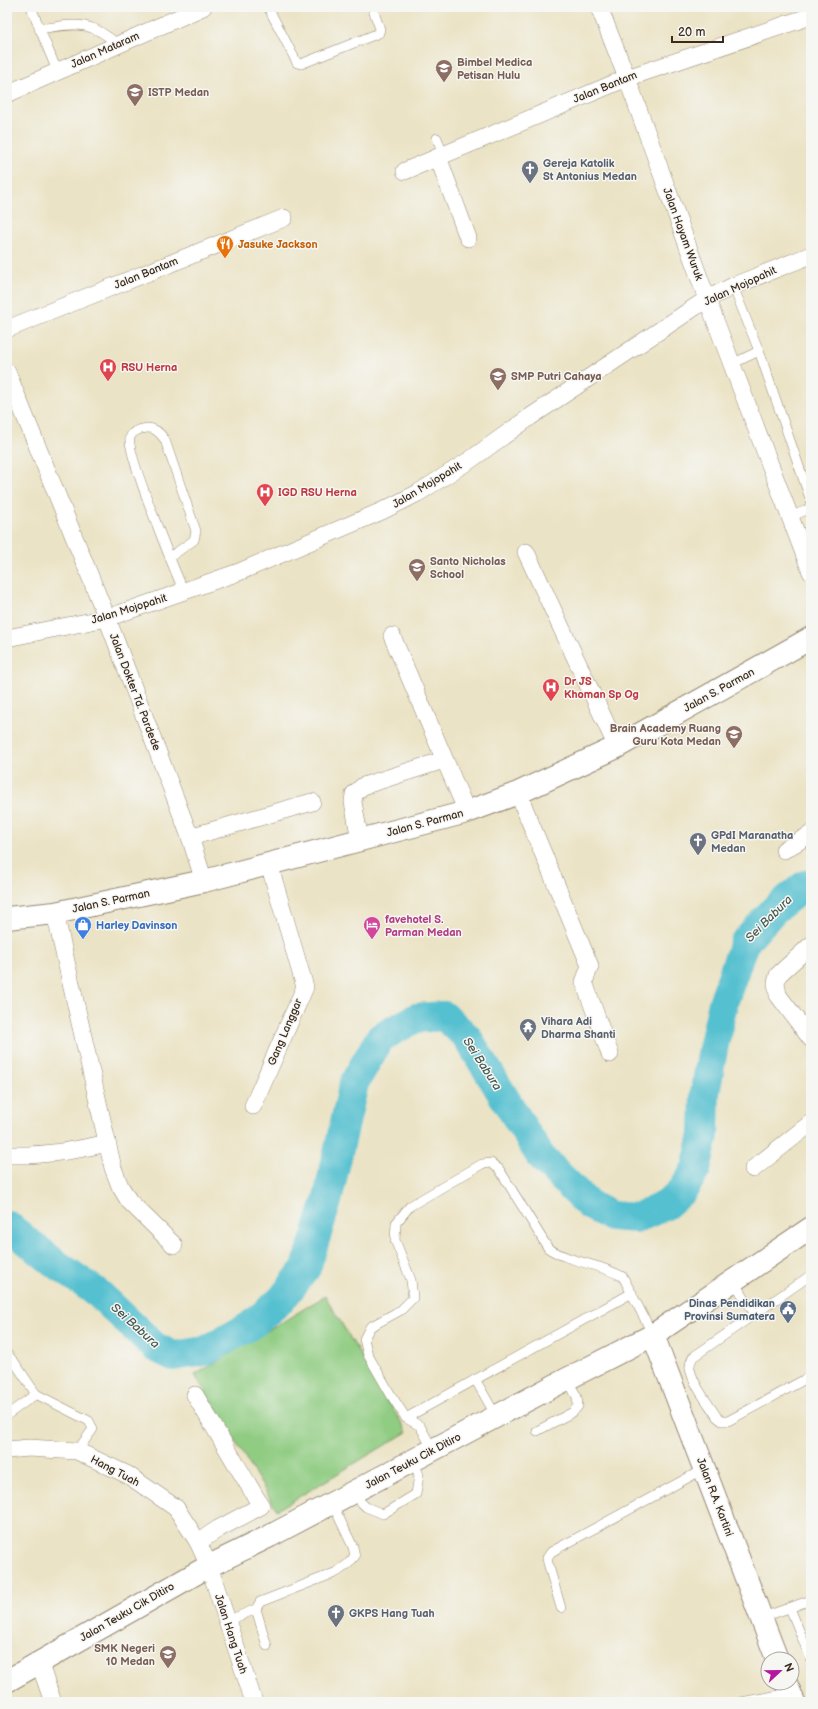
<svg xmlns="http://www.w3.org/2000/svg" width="818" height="1709" font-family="'Balsamiq Sans',sans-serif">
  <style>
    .green { fill: #90cc82; stroke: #667b50 }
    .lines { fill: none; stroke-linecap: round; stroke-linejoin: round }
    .river { stroke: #55c0d0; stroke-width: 30 }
    .service-casing { stroke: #938672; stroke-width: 10 }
    .minor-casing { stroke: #938672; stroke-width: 18 }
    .tertiary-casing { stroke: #938672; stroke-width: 24 }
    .primary-casing { stroke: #938672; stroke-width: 24 }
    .service { stroke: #fff; stroke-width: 9 }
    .minor { stroke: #fff; stroke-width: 17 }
    .tertiary { stroke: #fff; stroke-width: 22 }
    .primary { stroke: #fff; stroke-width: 22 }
    .labels { text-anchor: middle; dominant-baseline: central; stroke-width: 3; stroke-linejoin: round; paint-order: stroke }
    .street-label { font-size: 11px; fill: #3b2a1e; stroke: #f6f6f2 }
    .education-label { font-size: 11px; font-weight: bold; fill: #785e54; stroke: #f6f6f2; text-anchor: start }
    .worship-label { font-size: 11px; font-weight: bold; fill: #5b616d; stroke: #f6f6f2; text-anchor: start }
    .food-label { font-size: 11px; font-weight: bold; fill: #c56008; stroke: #f6f6f2; text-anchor: start }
    .health-label { font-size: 11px; font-weight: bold; fill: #be3a42; stroke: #f6f6f2; text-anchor: start }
    .hotel-label { font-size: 11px; font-weight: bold; fill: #b23c85; stroke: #f6f6f2; text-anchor: start }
    .shop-label { font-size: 11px; font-weight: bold; fill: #366cbe; stroke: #f6f6f2; text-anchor: start }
    .service-label { font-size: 11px; font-weight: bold; fill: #4e5e75; stroke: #f6f6f2; text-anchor: end }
    .water-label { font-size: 12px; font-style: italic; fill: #435753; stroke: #f6f6f2 }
  </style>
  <rect width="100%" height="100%" fill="#f6f6f2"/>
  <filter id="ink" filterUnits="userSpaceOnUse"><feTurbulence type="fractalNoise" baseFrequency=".025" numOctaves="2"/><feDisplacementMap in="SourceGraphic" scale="8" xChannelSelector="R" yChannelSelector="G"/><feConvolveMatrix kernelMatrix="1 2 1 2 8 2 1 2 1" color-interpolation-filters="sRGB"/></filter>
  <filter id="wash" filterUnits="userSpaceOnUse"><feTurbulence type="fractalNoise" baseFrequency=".012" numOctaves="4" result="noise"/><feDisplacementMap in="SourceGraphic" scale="16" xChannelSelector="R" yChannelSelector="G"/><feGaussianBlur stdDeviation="0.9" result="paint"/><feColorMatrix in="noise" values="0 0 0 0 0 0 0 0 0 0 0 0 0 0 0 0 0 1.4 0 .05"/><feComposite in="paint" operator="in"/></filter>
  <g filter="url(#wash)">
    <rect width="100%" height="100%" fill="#ebe3c5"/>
    <!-- green -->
    <polygon class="green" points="325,1296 407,1432 277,1510 195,1375"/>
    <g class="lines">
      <!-- river -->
      <polyline class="river" points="7,1225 52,1261 99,1294 155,1347 173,1356 205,1351 250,1326 281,1300 306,1268 327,1201 354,1083 380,1038 416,1018 444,1016 467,1037 541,1157 589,1205 611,1216 637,1218 666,1205 683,1190 696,1169 704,1135 705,1093 714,1044 723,1003 744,943 774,910 805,885 811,884"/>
    </g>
  </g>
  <g filter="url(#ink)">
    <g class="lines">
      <defs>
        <g id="service">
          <polyline points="31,7 57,71"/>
          <polyline points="268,7 297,63 301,64 379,33 380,29 372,7"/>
          <path d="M39,29C74,24 90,19 118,45"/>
          <polyline points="437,138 443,155"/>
          <polyline points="733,286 759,351 811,501"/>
          <polyline points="732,364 759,351"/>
          <polyline points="790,517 811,508"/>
          <path d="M170,557L194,540L196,531L165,440C161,434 156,428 148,428C141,429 132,430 130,438C126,452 175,571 184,592"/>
          <path d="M811,1275L693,1357C691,1361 689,1364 690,1369C694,1386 708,1403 717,1417L722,1421H728L811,1376"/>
          <polyline points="733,1281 755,1314"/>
          <polyline points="7,1354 15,1363 36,1394 89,1421 93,1429 77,1451"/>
          <polyline points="475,1379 496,1416"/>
          <polyline points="7,1415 36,1394"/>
          <polyline points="406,1418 632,1293"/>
          <polyline points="537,1431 573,1412 578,1406 577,1397 567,1379"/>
          <path d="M433,1450L420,1426L406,1418L391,1395L368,1355L364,1339L370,1327L401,1310L413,1298L411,1280L395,1240L396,1223L410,1206L482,1164L491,1163L499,1169L548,1248C570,1263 600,1263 623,1277L653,1335"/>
          <polyline points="351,1493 366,1507 383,1514 416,1494 419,1475 413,1460"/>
          <polyline points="561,1608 548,1563 547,1558 551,1552 704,1469"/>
          <polyline points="790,1608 805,1645"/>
          <polyline points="256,1609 260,1602 337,1572 348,1564 355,1556 353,1547 332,1503"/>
          <polyline points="761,1618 811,1600"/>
          <polyline points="227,1621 256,1609 267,1646"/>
          <polyline points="811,1643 805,1645 811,1659"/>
          <polyline points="741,1702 790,1693"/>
        </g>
        <g id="minor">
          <polyline points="599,7 627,78 707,299 811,572"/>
          <polyline points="7,94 203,7"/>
          <polyline points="438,157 468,238"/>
          <polyline points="405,171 627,78 811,16"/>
          <polyline points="7,329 284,218"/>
          <polyline points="7,372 107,618 190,837 204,881"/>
          <polyline points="526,552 617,747"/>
          <polyline points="392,636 467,812"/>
          <polyline points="7,638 107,618 239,572 382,511 418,493 470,460 530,417 707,299 733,286 811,255"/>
          <polyline points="518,793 590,966 584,982 610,1054"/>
          <polyline points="190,837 312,802"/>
          <polyline points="360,840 353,802 354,794 363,786 444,760"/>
          <polyline points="784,850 811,834"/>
          <polyline points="55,913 113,1168 120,1186 129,1201 174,1245"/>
          <polyline points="811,945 778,975 776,983 778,995 811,1039"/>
          <polyline points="253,1106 305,987 269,864"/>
          <path d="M10,1155C44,1156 74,1151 107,1143"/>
          <polyline points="753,1169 811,1123"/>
          <polyline points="195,1395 261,1506 218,1529 198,1542"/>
          <polyline points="7,1450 29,1448 77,1451 128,1475 176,1508 198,1542 209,1566 254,1702"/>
          <polyline points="39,1662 53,1702"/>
        </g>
        <g id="tertiary">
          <polyline points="653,1335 777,1659"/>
          <polyline points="7,1681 209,1566 270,1536 567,1379 653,1335 811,1228"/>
          <polyline points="786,1683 794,1702"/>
        </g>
        <polyline id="primary" points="7,918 55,913 204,881 467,812 518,793 617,747 811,638"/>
      </defs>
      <!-- service casing -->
      <use href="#service" class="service-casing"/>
      <!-- minor casing -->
      <use href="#minor" class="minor-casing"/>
      <!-- tertiary casing -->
      <use href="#tertiary" class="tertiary-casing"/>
      <!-- primary casing -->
      <use href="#primary" class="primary-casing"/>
      <!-- service -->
      <use href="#service" class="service"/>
      <!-- minor -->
      <use href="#minor" class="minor"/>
      <!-- tertiary -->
      <use href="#tertiary" class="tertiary"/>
      <!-- primary -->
      <use href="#primary" class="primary"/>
    </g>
  </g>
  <!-- icons -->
  <defs>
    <symbol id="school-pin" viewBox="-11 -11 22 30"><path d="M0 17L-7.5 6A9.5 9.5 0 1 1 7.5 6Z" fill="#8d6e63" stroke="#f6f6f2"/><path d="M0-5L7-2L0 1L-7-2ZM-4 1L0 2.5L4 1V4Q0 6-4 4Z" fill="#fff"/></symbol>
    <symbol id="university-pin" viewBox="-11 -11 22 30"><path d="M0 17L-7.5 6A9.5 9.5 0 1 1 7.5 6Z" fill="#8d6e63" stroke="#f6f6f2"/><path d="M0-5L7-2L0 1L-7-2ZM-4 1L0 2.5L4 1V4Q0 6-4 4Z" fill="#fff"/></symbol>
    <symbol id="church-pin" viewBox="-11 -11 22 30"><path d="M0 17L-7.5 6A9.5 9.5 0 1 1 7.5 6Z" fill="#6b7280" stroke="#f6f6f2"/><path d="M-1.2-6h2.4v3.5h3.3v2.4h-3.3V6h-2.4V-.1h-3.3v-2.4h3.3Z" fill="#fff"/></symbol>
    <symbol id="restaurant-pin" viewBox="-11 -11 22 30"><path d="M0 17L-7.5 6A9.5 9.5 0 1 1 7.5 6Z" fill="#e8710a" stroke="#f6f6f2"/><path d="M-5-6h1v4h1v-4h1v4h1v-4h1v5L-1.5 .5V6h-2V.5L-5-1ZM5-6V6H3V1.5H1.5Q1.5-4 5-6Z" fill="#fff"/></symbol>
    <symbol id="hospital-pin" viewBox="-11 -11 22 30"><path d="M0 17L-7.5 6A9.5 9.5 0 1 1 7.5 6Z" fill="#e0444e" stroke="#f6f6f2"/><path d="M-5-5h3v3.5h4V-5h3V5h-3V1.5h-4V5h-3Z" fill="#fff"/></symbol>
    <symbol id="shop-pin" viewBox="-11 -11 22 30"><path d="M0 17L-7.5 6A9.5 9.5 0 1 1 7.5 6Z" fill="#3f7fe0" stroke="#f6f6f2"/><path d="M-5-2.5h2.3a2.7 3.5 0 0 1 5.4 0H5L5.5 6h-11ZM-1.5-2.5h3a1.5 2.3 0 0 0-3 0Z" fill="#fff"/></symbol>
    <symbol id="hotel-pin" viewBox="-11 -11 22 30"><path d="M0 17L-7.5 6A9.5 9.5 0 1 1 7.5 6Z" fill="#d1479c" stroke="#f6f6f2"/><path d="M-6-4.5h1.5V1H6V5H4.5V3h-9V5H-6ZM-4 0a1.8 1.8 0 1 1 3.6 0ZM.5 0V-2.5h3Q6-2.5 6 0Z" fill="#fff"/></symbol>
    <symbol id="temple-pin" viewBox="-11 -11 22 30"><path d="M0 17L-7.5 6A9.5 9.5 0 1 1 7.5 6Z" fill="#6b7280" stroke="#f6f6f2"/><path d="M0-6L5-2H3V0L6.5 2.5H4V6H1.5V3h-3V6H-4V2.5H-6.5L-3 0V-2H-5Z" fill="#fff"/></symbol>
    <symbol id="civic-pin" viewBox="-11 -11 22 30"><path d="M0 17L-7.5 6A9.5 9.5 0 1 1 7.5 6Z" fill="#5c6f8a" stroke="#f6f6f2"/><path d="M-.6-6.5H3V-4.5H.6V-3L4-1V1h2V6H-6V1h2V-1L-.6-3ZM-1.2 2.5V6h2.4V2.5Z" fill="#fff"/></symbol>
  </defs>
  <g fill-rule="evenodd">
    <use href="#school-pin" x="434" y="58" width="20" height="27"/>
    <use href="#university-pin" x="125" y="82" width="20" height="27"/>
    <use href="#church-pin" x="520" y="159" width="20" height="27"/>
    <use href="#restaurant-pin" x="215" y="234" width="20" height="27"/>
    <use href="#hospital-pin" x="98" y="357" width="20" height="27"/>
    <use href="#school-pin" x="488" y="366" width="20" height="27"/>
    <use href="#hospital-pin" x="255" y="482" width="20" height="27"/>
    <use href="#school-pin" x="407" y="557" width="20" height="27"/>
    <use href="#hospital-pin" x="541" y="677" width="20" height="27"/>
    <use href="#school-pin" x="724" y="724" width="20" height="27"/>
    <use href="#church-pin" x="688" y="831" width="20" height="27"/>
    <use href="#shop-pin" x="73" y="915" width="20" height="27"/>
    <use href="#hotel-pin" x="362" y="915" width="20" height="27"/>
    <use href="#temple-pin" x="518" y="1017" width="20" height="27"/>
    <use href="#civic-pin" x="778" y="1299" width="20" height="27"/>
    <use href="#church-pin" x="326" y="1603" width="20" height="27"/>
    <use href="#school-pin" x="158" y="1644" width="20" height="27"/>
  </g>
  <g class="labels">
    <!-- street labels -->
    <g class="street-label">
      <text transform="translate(105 50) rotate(-24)">Jalan Mataram</text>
      <text transform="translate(605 87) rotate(-22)">Jalan Bantam</text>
      <text transform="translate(683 234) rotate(70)">Jalan Hayam Wuruk</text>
      <text transform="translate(146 273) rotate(-22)">Jalan Bantam</text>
      <text transform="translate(740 286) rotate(-25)">Jalan Mojopahit</text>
      <text transform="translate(427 485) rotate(-31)">Jalan Mojopahit</text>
      <text transform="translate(129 609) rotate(-17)">Jalan Mojopahit</text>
      <text transform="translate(719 690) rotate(-29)">Jalan S. Parman</text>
      <text transform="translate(135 692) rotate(69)">Jalan Dokter Td. Pardede</text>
      <text transform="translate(425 823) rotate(-15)">Jalan S. Parman</text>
      <text transform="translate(111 901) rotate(-12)">Jalan S. Parman</text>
      <text transform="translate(285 1032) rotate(-67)">Gang Langgar</text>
      <text transform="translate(413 1461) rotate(-28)">Jalan Teuku Cik Ditiro</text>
      <text transform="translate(115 1471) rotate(28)">Hang Tuah</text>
      <text transform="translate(715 1497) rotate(69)">Jalan R.A. Kartini</text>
      <text transform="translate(127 1612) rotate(-30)">Jalan Teuku Cik Ditiro</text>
      <text transform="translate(231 1634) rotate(72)">Jalan Hang Tuah</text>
    </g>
    <!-- education labels -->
    <g class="education-label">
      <text x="457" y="62">Bimbel Medica<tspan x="457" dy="13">Petisan Hulu</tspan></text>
      <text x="148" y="92">ISTP Medan</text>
      <text x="511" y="376">SMP Putri Cahaya</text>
      <text x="430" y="561">Santo Nicholas<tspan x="430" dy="13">School</tspan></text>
      <text x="721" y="728" text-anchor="end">Brain Academy Ruang<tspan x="721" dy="13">Guru Kota Medan</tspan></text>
      <text x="155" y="1648" text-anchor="end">SMK Negeri<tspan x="155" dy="13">10 Medan</tspan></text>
    </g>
    <!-- worship labels -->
    <g class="worship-label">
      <text x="543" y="163">Gereja Katolik<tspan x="543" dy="13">St Antonius Medan</tspan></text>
      <text x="711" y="835">GPdI Maranatha<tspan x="711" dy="13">Medan</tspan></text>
      <text x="541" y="1021">Vihara Adi<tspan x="541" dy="13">Dharma Shanti</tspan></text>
      <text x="349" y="1613">GKPS Hang Tuah</text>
    </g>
    <!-- food labels -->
    <g class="food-label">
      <text x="238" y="244">Jasuke Jackson</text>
    </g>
    <!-- health labels -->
    <g class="health-label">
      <text x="121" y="367">RSU Herna</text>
      <text x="278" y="492">IGD RSU Herna</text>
      <text x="564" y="681">Dr JS<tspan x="564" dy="13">Khoman Sp Og</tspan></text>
    </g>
    <!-- hotel labels -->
    <g class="hotel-label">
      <text x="385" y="919">favehotel S.<tspan x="385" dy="13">Parman Medan</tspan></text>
    </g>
    <!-- shop labels -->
    <g class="shop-label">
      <text x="96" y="925">Harley Davinson</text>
    </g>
    <!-- service labels -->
    <g class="service-label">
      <text x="775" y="1303">Dinas Pendidikan<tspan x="775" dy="13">Provinsi Sumatera</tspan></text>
    </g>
    <!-- water labels -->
    <g class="water-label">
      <text transform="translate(769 919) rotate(-45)">Sei Babura</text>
      <text transform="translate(482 1064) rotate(57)">Sei Babura</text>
      <text transform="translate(135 1326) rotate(42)">Sei Babura</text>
    </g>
  </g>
  <!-- margin -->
  <rect width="818" height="1709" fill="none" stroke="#f6f6f2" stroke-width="24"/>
  <!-- north arrow -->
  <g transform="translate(780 1671) rotate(68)"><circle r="19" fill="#f6f6f2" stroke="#aba49d"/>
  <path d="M0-3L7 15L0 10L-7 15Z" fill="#b5179e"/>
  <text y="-6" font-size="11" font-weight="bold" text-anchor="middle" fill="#3b2a1e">N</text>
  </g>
  <!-- scale -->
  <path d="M672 36v6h51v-6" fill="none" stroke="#3b2a1e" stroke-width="2"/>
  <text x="678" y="36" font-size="12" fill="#3b2a1e" stroke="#f6f6f2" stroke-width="3" paint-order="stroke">20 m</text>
</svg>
